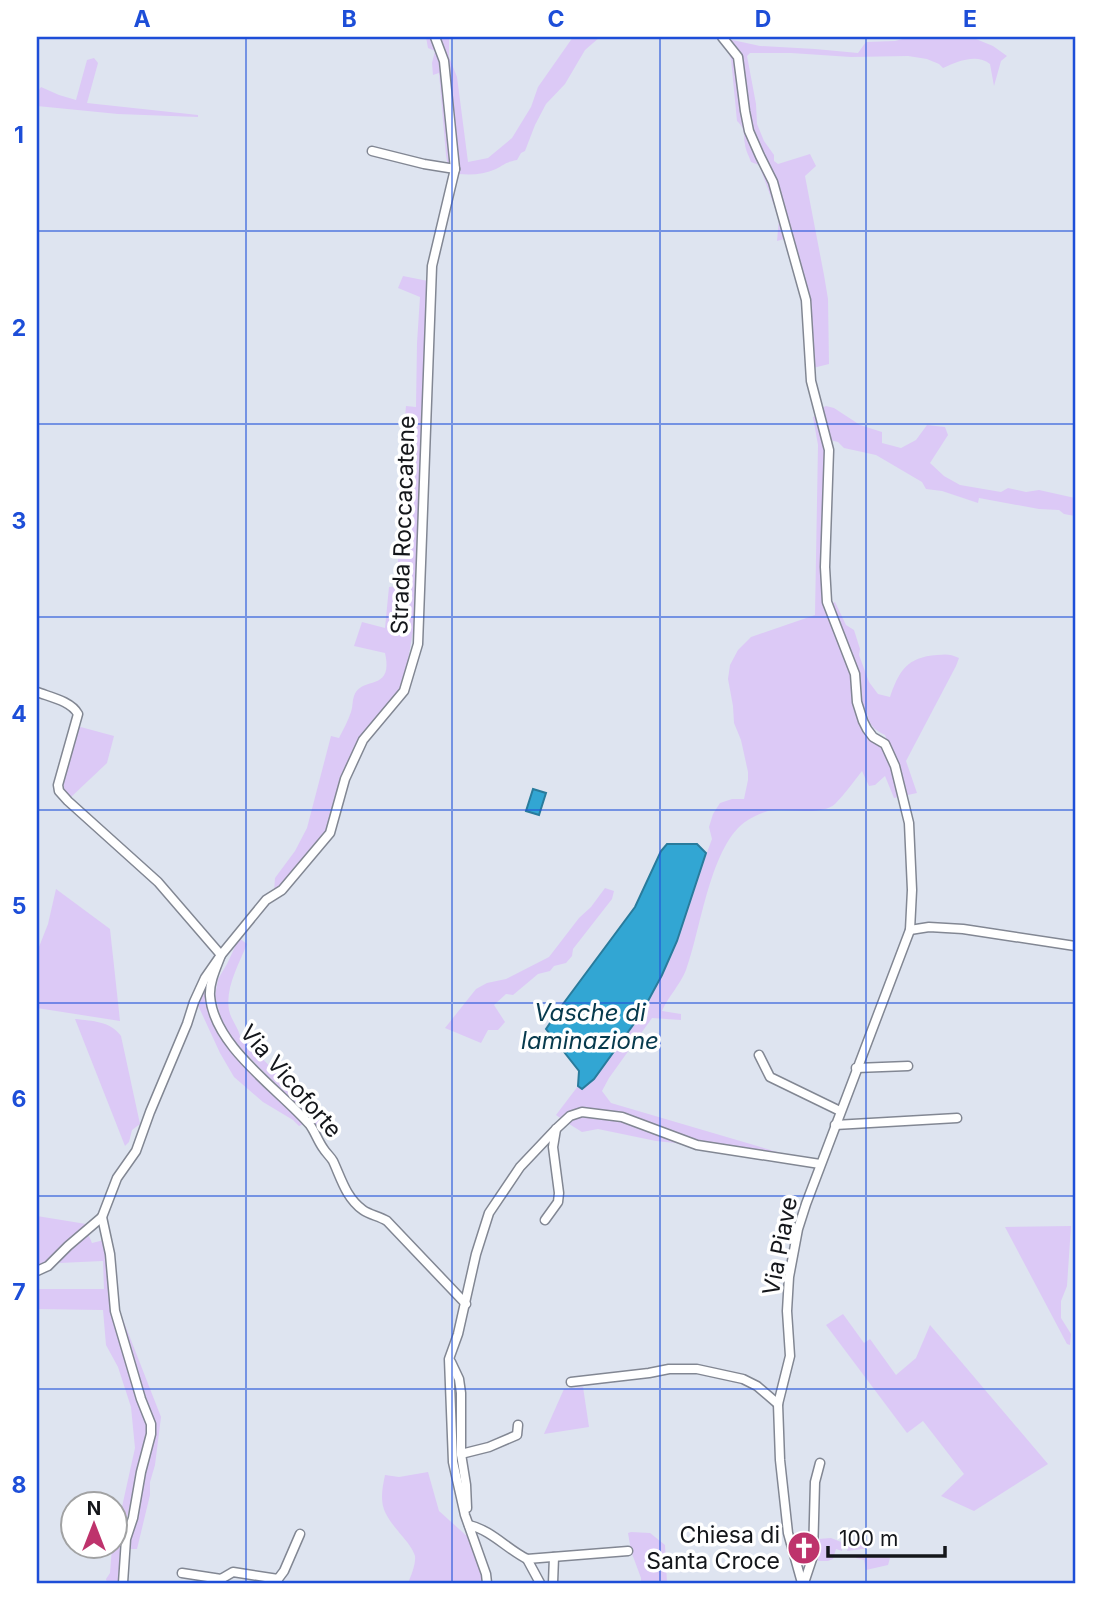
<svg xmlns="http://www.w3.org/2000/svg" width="1112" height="1620" font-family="Inter,sans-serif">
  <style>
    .green { fill: #dcc9f6; fill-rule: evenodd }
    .water { fill: #32a6d3; stroke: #297b9c; stroke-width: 2 }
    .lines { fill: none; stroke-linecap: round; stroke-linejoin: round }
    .street-casing { stroke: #828793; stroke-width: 11 }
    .street { stroke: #fff; stroke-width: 8 }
    .grid { fill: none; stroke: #1d4ed8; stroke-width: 2; stroke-opacity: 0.55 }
    .labels { text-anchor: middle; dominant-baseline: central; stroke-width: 7; stroke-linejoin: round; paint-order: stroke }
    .street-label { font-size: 23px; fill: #14161a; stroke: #fff }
    .poi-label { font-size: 23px; fill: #14161a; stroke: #fff; text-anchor: end }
    .water-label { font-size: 24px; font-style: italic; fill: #073a4d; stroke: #fff }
    .neatline { fill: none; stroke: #1d4ed8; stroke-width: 2.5 }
    .grid-label { font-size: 23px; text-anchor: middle; font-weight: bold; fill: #1d4ed8 }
  </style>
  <rect width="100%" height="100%" fill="#dee4f0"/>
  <!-- green -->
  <g class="green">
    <path d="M426,37H449V57L457,77L468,162L488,158L512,138L531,107L538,87L573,37H600L585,50L565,84L546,104L535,125L525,151L521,153L517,160C506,162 505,164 496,169C481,176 465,175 449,173L446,155L439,73L433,75L432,63L435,51L428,48Z"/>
    <path d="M716,37H725L728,39L760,46L815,49L858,53L866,42L895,41L910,37H971L993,46L1007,56L1001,61L994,86L990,64C976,53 957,62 943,68L939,64L927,59L908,56L851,57L791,53H750L747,56L756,104L757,124L764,141L774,155V161L778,164L810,154L816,166L805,176L824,275L828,299L829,364L813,368L810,319L791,237L777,241L779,219L759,165L751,162C749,156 745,149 745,144C743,133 746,130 737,121L731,59L726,47Z"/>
    <polygon points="94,58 98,63 87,103 198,115 198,117 118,114 37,106 37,93 41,87 59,95 76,100 87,60"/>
    <path d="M403,276L428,281L414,626L405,677L398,693L373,722L357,744L340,777L328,831L280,888L274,892L275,878L295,851L307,828L331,736L339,738C343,730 348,721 351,712C353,707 352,701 354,696C361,675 394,693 385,653L354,646L362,622L385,628L389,587L397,586L400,511L398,491L406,406L416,407L417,343L420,297L398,288Z"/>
    <polygon points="826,406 834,408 860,425 882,432 882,443 901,448 916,440 927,425 945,427 948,435 930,463 944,476 960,485 1001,492 1008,488 1026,492 1039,490 1075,498 1075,516 1064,514 1059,510 1039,509 979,498 978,503 942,491 926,489 922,482 876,455 844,448 838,442 830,440 820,409"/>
    <path d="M816,416L827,449L826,607L835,602L846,625L854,630L860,649L859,655L869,682L878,694L890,697C899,671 907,657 937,655C946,654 951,654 959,658L956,666L906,761L917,793L894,798L885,776L875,785L869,786L862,771C854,781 845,794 835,804C820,817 785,807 768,811C761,813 753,817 748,820C710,843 701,931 686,970C680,985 668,997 662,1011L681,1014V1020L652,1018L609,1078L602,1091L611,1103L784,1154L783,1155L697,1141L624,1115L598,1111L563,1120L556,1115L578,1086L582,1089L641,1014L662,975L677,941L691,895L712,839L709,827L713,814L720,803L732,799H744L748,780V772L741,740L734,723L733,706L728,679L730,665L738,650L751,637L815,615L818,445L813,417ZM856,707L866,709C869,724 871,728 885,735L891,752C870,745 862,728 856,707Z"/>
    <polygon points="77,726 114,736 107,763 71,797 62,788 62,780"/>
    <polygon points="605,888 614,891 612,899 573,949 572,956 566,963 554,966 550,971 538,974 513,995 506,994 494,1005 505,1022 498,1030 488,1030 481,1043 445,1028 476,989 487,983 506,979 549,957 579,918 591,907"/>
    <polygon points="56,889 110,929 120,1021 37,1008 37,952 48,924"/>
    <path d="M239,938L247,944C239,964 225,988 229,1010C231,1020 238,1027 240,1036L318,1115L321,1124V1134L312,1122L230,1037L221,1018L215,996L218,979L227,964Z"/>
    <polygon points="211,977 207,992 208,1006 223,1037 304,1124 299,1126 293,1120 263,1102 234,1077 220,1053 196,1001 207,980"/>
    <path d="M75,1019C93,1021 110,1021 121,1036L140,1124L132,1130L129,1142L125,1146Z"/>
    <polygon points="581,1115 621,1120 685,1144 656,1141 598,1129 582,1132 566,1122"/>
    <polygon points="37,1216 86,1224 47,1262 37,1268"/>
    <polygon points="1071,1226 1067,1286 1061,1301 1061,1318 1071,1334 1070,1345 1067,1344 1005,1227"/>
    <polygon points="88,1234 92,1243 104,1240 108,1261 114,1311 148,1424 143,1453 122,1538 120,1583 107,1583 106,1579 110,1573 112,1547 116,1546 116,1534 135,1448 131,1407 118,1367 106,1345 103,1310 37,1309 37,1289 104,1289 103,1261 59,1263 70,1250"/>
    <polygon points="118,1313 122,1317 161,1417 155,1465 150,1482 150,1495 137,1549 127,1549 153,1435"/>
    <polygon points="843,1314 864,1343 870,1339 896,1375 916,1358 930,1325 1048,1464 974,1511 941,1496 964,1474 923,1421 907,1433 826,1325"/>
    <polygon points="583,1387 589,1427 544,1434 564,1389"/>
    <path d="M428,1472L439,1511L469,1538L482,1575L483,1583H455L453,1581L452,1583H408C411,1576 416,1564 415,1556C413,1549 407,1542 403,1537C383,1513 378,1507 385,1475L399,1477Z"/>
    <polygon points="631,1532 650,1533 665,1545 667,1583 641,1583 641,1578 631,1551 628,1533"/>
    <polygon points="831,1538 841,1542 842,1546 842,1551 836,1549 833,1559 828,1561 818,1561 818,1539"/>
    <polygon points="850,1539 871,1544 870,1548 847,1551"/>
    <polygon points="880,1555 890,1558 888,1565 866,1570 864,1560 856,1558 856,1556"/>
  </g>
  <!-- water -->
  <g class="water">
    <polygon points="533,789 546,793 539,815 526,811"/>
    <polygon points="667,844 697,844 706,853 677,941 662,975 641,1014 594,1079 582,1089 578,1086 579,1071 546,1029 563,1004 635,907 661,851"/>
  </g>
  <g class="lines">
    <defs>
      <g id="street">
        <polyline points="722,37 738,57 745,111 749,131 760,156 773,182 806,300 811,381 829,450 825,567 827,602 855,674 857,702 863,721 867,729 873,737 885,744 895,766 909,823 912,890 910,930 806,1204 798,1229 789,1277 787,1311 790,1356 778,1404 780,1460 788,1533 802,1583"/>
        <polyline points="372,151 424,164 455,169"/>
        <path d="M37,692C50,697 71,701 78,714L58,785L59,791L68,801L158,882L221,955C216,968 209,983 210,996C214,1047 279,1089 310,1125C315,1132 318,1141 323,1148C326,1153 330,1156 333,1161C341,1178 346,1198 363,1210C370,1215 379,1216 387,1221L466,1304"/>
        <polyline points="910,930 929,927 963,929 1075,946"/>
        <polyline points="759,1055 770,1077 840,1111"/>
        <polyline points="856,1068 908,1066"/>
        <polyline points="835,1125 957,1118"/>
        <polyline points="545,1220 558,1202 559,1193 553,1147 556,1129"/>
        <polyline points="37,1271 48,1266 68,1246 102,1217"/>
        <polyline points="451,1362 459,1379 461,1393 461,1454 466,1485 467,1508"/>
        <polyline points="571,1382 649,1373 669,1369 697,1369 743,1379 757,1386 778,1404"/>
        <polyline points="461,1454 489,1447 517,1435 518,1425"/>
        <path d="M469,1525C491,1530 507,1549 527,1559L628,1551"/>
        <polyline points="527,1559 540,1583"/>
        <polyline points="182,1573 221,1579 233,1572 278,1579"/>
        <polyline points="123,1583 126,1539 133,1518 141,1472 151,1434 151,1424 141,1399 115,1311 110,1254 102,1217 117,1178 136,1151 150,1112 187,1024 194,1002 205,978 221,955 266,900 282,890 330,833 345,779 363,740 404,691 418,644 432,266 455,169 444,61 435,37"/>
        <polyline points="277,1583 278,1579 284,1571 300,1534"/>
        <polyline points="487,1583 486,1574 465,1515 453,1462 449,1359 458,1334 476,1254 489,1213 520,1167 556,1129 570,1116 582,1112 622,1117 697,1145 820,1164"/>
        <polyline points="553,1583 554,1557"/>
        <polyline points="804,1583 813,1556 815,1482 820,1463"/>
      </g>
    </defs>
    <!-- street casing -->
    <use href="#street" class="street-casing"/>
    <!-- street -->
    <use href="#street" class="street"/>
  </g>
  <!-- grid -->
  <path class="grid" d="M246,37V1583M452,37V1583M660,37V1583M866,37V1583M37,231H1075M37,424H1075M37,617H1075M37,810H1075M37,1003H1075M37,1196H1075M37,1389H1075"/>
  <!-- icons -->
  <defs>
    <symbol id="church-disc" viewBox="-11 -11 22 22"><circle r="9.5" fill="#be336c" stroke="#fff"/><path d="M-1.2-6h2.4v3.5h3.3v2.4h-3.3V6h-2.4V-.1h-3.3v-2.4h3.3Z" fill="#fff"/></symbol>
  </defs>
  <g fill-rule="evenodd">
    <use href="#church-disc" x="785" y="1529" width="38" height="38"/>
  </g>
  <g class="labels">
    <!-- street labels -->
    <g class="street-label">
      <text transform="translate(403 525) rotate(-88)">Strada Roccacatene</text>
      <text transform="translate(291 1081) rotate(49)">Via Vicoforte</text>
      <text transform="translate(780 1246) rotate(-79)">Via Piave</text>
    </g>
    <!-- poi labels -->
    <g class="poi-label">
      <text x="780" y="1535">Chiesa di<tspan x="780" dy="26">Santa Croce</tspan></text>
    </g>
    <!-- water labels -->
    <g class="water-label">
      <text x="590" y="1012">Vasche di<tspan x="590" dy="28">laminazione</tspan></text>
    </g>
  </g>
  <!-- border -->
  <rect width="1112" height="1620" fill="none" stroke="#ffffff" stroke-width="77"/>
  <!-- north arrow -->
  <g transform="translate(94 1525)"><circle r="33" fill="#ffffff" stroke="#a1a2a3" stroke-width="2"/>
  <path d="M0-5L12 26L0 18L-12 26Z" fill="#be336c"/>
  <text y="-10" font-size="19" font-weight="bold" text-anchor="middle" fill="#14161a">N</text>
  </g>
  <!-- scale -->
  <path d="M828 1546v10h117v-10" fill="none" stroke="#14161a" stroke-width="3.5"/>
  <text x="839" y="1546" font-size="21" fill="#14161a" stroke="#ffffff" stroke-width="5" paint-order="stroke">100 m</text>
  <rect x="38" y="38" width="1036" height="1544" class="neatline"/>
  <g class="grid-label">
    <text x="142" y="27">A</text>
    <text x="349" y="27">B</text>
    <text x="556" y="27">C</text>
    <text x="763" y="27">D</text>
    <text x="970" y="27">E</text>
    <text x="19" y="143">1</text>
    <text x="19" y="336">2</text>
    <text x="19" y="529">3</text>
    <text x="19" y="722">4</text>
    <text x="19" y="914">5</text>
    <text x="19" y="1107">6</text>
    <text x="19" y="1300">7</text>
    <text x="19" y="1493">8</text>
  </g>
</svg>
